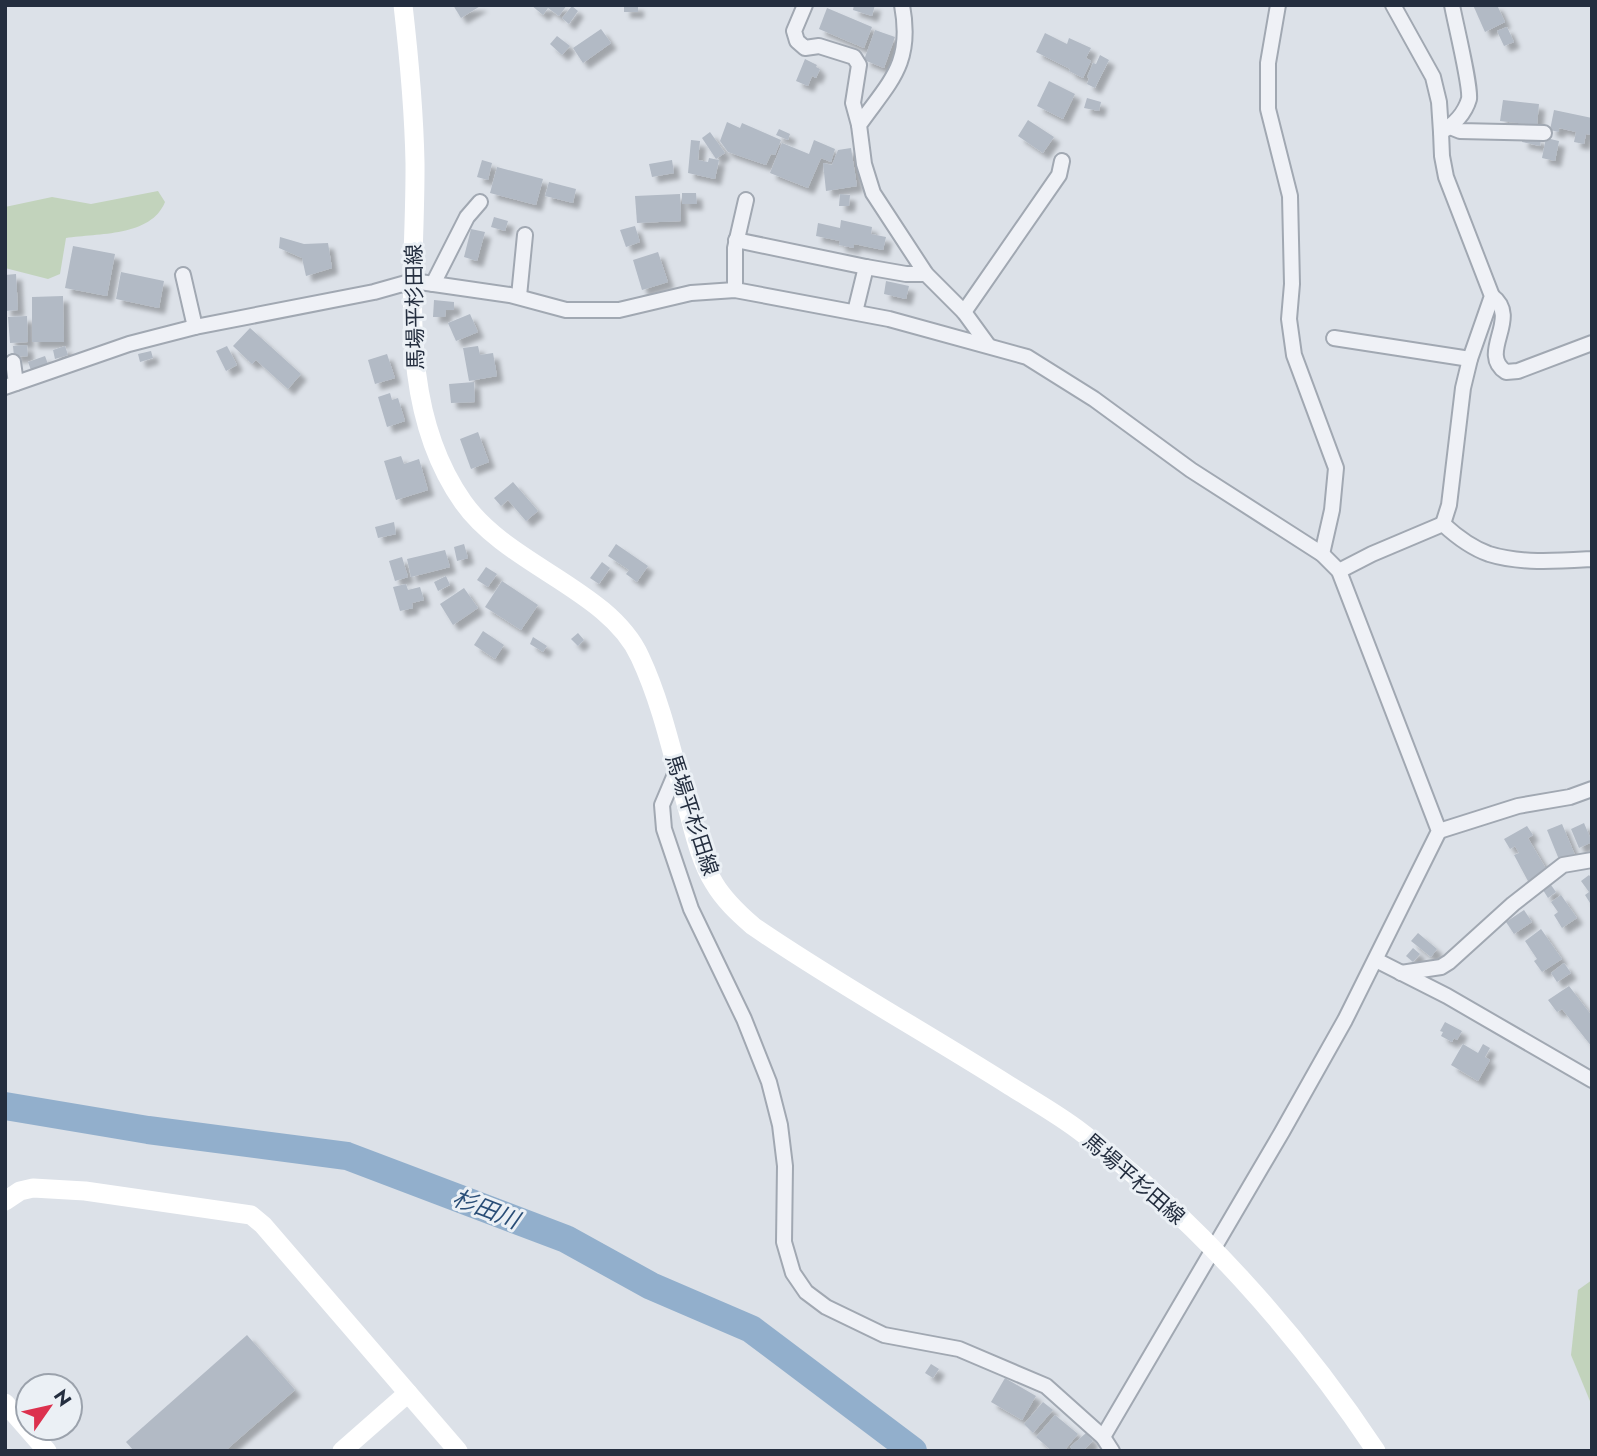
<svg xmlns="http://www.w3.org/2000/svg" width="1597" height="1456" font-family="Jost,'Noto Sans JP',sans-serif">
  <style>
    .green { fill: #c2d3bc }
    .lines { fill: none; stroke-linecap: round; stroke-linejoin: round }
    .river { stroke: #92afcc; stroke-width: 28 }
    .building { fill: #b2bac5; filter: url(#shadow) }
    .street-casing { stroke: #a1a8b2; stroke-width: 18 }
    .street { stroke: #eff1f6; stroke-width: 14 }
    .secondary { stroke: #fff; stroke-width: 19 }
    .labels { text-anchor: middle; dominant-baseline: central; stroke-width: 6; stroke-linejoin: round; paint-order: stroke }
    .street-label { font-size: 21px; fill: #242e3f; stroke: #ebf0f5 }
    .water-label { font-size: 23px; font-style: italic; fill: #2a4e77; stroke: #ebf0f5 }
  </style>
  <defs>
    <filter id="shadow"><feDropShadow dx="6" dy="6" stdDeviation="2" flood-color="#0004"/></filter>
  </defs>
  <rect width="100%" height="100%" fill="#dce1e8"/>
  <!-- green -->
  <g class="green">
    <path d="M158,191L165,202C151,237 98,233 66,238L60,274L48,279L5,268V207L52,197L91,204Z"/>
    <polygon points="1592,1280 1592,1406 1571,1355 1578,1290"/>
  </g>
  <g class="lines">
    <!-- river -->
    <polyline class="river" points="5,1106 148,1130 347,1156 566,1239 651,1286 751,1329 913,1451"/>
  </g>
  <!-- building -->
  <g class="building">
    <polygon points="453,5 482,5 461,18"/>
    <polygon points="531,5 567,5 559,16 548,8 543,15"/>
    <rect x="624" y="5" width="14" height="7"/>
    <polygon points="854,5 875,5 872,16 853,10"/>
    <polygon points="1473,5 1497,5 1505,22 1485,32"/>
    <polygon points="572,6 578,11 569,24 562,18"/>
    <polygon points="827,8 872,27 864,48 819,29"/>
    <polygon points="1507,27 1514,42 1504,46 1497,31"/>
    <polygon points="601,29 611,43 583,63 573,48"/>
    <polygon points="875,30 895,37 884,68 864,60"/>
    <polygon points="1045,33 1067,44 1069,38 1091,48 1086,58 1091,61 1083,78 1069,71 1070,69 1036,52"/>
    <polygon points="557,36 570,46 562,55 550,44"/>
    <polygon points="1100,55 1109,60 1095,88 1087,84 1089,78 1087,77 1093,63 1096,64"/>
    <polygon points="805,59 817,65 816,67 820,69 816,78 812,76 808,86 796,81"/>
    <polygon points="1049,81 1075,94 1063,119 1037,106"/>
    <polygon points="1087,98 1101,102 1099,111 1084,108"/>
    <polygon points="1503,100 1539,104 1537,125 1500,121"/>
    <polygon points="1554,110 1592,118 1592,135 1586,134 1584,144 1574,142 1576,132 1559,128 1559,132 1550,130"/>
    <polygon points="1028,120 1054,137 1043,153 1018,136"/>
    <polygon points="727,122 740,128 742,123 781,140 775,155 771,154 766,165 728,152 720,141"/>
    <polygon points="779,129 790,134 788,140 776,135"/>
    <polygon points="710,132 725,153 716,159 702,138"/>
    <polygon points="1523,136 1541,139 1540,146 1522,142"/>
    <polygon points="1546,138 1559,141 1555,161 1542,158"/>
    <polygon points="691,140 700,141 698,160 708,162 709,158 719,160 715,179 688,173"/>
    <polygon points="814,140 835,149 831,162 821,158 808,188 770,173 782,143 809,154"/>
    <polygon points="851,148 857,186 826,191 823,163 832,165 838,150"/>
    <polygon points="482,160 492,163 488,180 477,177"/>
    <polygon points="672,160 674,173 652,177 649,164"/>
    <polygon points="497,167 543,179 536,205 490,193"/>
    <polygon points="549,182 576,189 573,203 545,196"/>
    <polygon points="682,193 696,193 697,204 682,204"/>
    <polygon points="680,194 681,221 637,223 635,196"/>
    <polygon points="840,194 850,195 849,206 839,206"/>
    <polygon points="494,217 508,221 505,231 491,227"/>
    <polygon points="841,220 872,227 871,234 886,237 883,250 854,244 854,248 839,245 840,241 816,236 818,223 840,228"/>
    <polygon points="635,226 640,242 626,247 620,230"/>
    <polygon points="471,229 485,232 477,261 464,257"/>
    <polygon points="280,237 304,244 328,243 332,268 306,276 302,258 279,248"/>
    <polygon points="73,246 115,254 107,296 65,288"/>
    <polygon points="658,252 668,282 642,290 633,260"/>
    <polygon points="121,272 164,281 159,308 116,299"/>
    <polygon points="16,274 18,310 5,311 5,275"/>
    <polygon points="886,281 909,286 906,299 884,294"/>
    <polygon points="63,296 64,342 32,342 32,297"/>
    <polygon points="434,300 454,302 454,310 446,310 445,317 433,317"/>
    <polygon points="470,314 478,332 456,341 448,323"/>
    <polygon points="27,316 28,342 10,343 8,317"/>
    <polygon points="250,328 301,374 288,389 256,360 252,364 233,346"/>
    <polygon points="27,345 28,356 14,357 13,346"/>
    <polygon points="65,346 68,355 55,359 53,350"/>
    <polygon points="227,346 237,365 226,371 216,351"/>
    <polygon points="478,346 480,355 493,353 497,376 469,381 463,348"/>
    <polygon points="151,351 153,358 140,362 138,354"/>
    <polygon points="387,354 395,378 375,384 368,360"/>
    <polygon points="45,356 48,364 31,370 28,362"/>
    <polygon points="474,382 475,402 451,403 449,384"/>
    <polygon points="390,393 392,400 398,398 405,421 387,427 378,397"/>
    <polygon points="478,432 489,462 471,469 460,439"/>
    <polygon points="401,456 404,464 419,459 428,490 396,500 384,461"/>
    <polygon points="513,482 538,511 526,521 508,500 501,506 494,498"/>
    <polygon points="394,522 396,534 378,538 375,527"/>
    <polygon points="464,544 468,558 457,561 454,547"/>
    <polygon points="616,544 648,566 637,582 626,574 629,570 608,556"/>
    <polygon points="445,550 450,567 411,577 407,559"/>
    <polygon points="402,557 408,577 395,581 389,561"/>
    <polygon points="602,562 610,568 599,584 590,578"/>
    <polygon points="486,567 497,574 488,587 477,580"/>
    <polygon points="446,576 450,585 438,591 434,582"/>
    <polygon points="502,581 538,605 521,630 485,607"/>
    <polygon points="406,584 408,590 420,587 424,600 412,603 413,608 400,611 393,587"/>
    <polygon points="464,588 478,608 453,625 440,604"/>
    <polygon points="483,631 504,645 495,659 474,645"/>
    <polygon points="578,633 584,640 578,646 571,639"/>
    <polygon points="533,637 547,646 543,652 530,644"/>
    <polygon points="1584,823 1592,842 1579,848 1571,829"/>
    <polygon points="1562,824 1575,855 1560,862 1547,830"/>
    <polygon points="1527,826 1533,835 1528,838 1548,872 1529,883 1514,855 1519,853 1515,846 1510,849 1504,839"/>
    <polygon points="1589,875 1592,879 1590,903 1585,895 1589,892 1581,881"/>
    <polygon points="1551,885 1556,892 1548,898 1543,890"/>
    <polygon points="1561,895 1577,918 1562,928 1554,915 1558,912 1551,902"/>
    <polygon points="1524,910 1532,922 1514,934 1506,922"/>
    <polygon points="1541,929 1562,959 1542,972 1534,961 1537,959 1525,941"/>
    <polygon points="1418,933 1437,949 1431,957 1411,941"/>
    <polygon points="1413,948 1420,954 1413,962 1406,956"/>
    <polygon points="1564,963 1571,973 1557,982 1551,973"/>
    <polygon points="1569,986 1592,1016 1592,1047 1562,1009 1557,1012 1548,1000"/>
    <polygon points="1445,1022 1462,1031 1457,1040 1454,1038 1452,1042 1441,1036 1443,1032 1440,1031"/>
    <polygon points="1463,1044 1478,1053 1483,1044 1490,1048 1485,1057 1490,1060 1478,1081 1451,1065"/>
    <polygon points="247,1335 295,1390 225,1451 134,1451 126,1442"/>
    <polygon points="931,1364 939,1369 933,1378 925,1373"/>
    <polygon points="1005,1378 1036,1396 1022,1420 991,1402"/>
    <polygon points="1043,1402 1053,1410 1033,1433 1024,1424"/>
    <polygon points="1055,1415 1078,1434 1064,1451 1052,1451 1036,1437"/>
    <polygon points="1086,1433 1093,1441 1083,1451 1074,1451 1070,1447"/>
  </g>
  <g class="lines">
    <defs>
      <g id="street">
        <polyline points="805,5 794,31 797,41 805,48 819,46 854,57 859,65 853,103 859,125"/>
        <path d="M902,5C913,64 890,81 859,125L864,164L873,193L926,274L964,312L988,345"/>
        <polyline points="1278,5 1268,63 1268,109 1290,196 1292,284 1289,319 1294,355 1336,468 1332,510 1322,554"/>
        <polyline points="1393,5 1433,77 1439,102 1441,132"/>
        <polyline points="1450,127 1460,131 1544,133"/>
        <polyline points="736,240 866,267 906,274 926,274"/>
        <polyline points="183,275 195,327"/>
        <polyline points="433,284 467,217 480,202"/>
        <polyline points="735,290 735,248 746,200"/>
        <polyline points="519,296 525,235"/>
        <path d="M1492,296C1522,318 1477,353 1506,372L1518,371L1592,343"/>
        <polyline points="855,312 866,267"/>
        <polyline points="964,312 1059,175 1062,161"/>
        <polyline points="1334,338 1470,359"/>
        <polyline points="13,362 16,383"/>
        <polyline points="5,387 129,344 195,327 374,292 413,281 510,295 566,310 619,310 691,293 735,290 889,319 1027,357 1094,399 1191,470 1322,554 1339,571 1439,831 1345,1020 1282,1132 1103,1437"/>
        <path d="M1443,524L1449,505L1463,388L1470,359L1492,296L1446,177L1442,156L1441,132C1454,125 1465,113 1469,99C1471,86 1455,22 1452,5"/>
        <path d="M1339,571L1372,554L1443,524C1456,536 1472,548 1489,554C1521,564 1559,561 1592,559"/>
        <polyline points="676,772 662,805 664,829 691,909 744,1019 769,1082 780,1125 785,1166 784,1242 793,1273 806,1292 826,1307 884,1335 959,1349 1046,1386 1103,1437 1112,1451"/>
        <polyline points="1439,831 1518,806 1570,797 1592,789"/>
        <polyline points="1376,960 1447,996 1592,1080"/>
        <polyline points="1401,973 1441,967 1449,962 1513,904 1563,865 1592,860"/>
      </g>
    </defs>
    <!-- street casing -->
    <use href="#street" class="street-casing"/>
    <!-- street -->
    <use href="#street" class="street"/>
    <!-- secondary -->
    <g class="secondary">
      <path d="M403,5C409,57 414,111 415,163C416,277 394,404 463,502C507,565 610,590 640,657C663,706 674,762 689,814C695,837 701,862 714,883C724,900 738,913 753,926C836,983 925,1032 1010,1086C1034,1101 1059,1115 1081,1132C1195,1218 1297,1332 1376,1451"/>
      <polyline points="5,1201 20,1191 33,1188 85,1191 251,1215 263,1225 408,1393"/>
      <polyline points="5,1403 47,1451"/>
      <polyline points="342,1451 408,1393 458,1451"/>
    </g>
  </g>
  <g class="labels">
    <!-- street labels -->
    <g class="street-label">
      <text transform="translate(415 307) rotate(-91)">馬場平杉田線</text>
      <text transform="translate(692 815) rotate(72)">馬場平杉田線</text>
      <text transform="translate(1134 1179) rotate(41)">馬場平杉田線</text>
    </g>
    <!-- water labels -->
    <g class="water-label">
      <text transform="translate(486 1209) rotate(21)">杉田川</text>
    </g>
  </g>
  <!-- border -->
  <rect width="1597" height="1456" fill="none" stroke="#242e3f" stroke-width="14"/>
  <!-- north arrow -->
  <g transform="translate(49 1407) rotate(56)"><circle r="33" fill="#ebf0f5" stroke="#9ba2ac" stroke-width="2"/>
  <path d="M0-5L12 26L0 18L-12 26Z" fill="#dc314e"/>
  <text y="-10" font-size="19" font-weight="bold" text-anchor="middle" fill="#242e3f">N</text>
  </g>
</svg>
